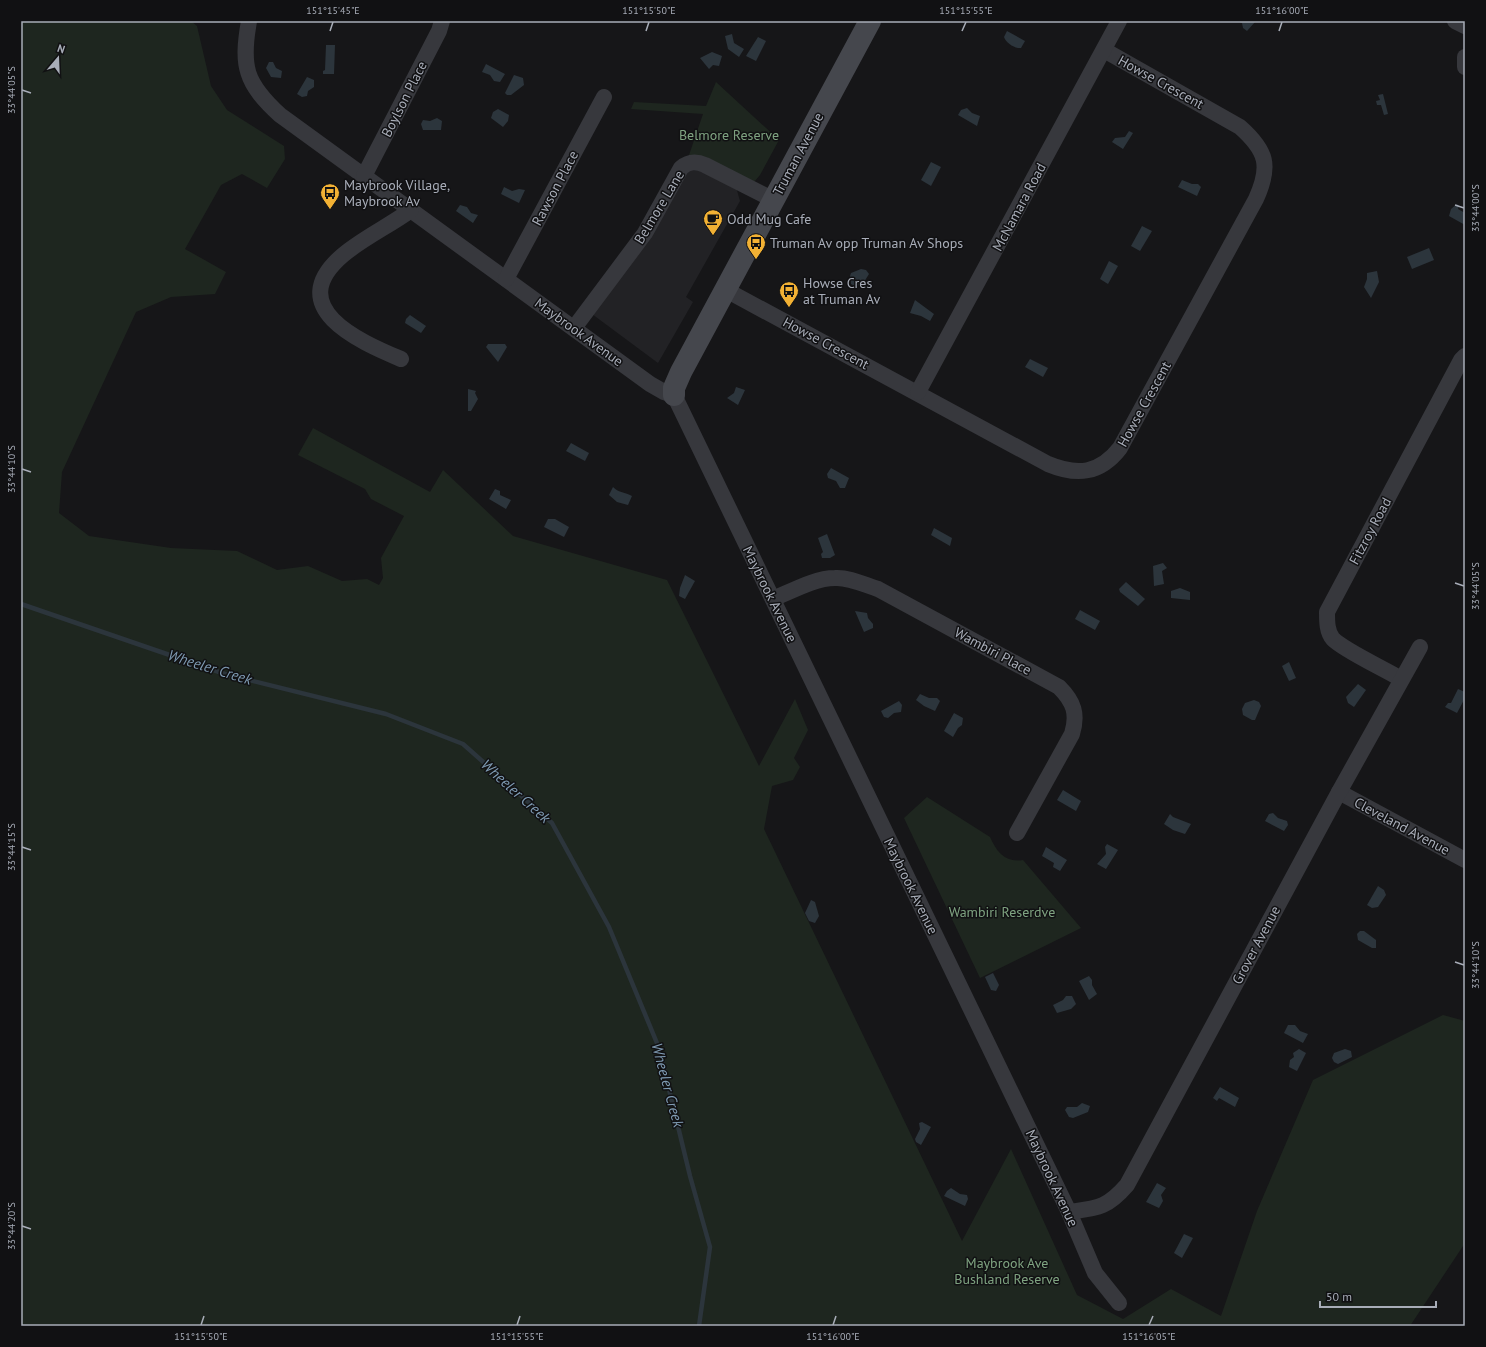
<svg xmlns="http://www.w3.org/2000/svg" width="1486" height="1347" font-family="'PT Sans',sans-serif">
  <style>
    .built { fill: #222225 }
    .green { fill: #1e261f }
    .water { fill: #2c353c }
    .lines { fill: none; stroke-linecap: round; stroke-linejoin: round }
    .stream { stroke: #2c353c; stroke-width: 4.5 }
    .street { stroke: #37383d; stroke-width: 16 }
    .secondary { stroke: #45474d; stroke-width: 22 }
    .ticks { fill: none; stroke: #a8adb8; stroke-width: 1.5 }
    .labels { text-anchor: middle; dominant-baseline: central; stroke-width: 3; stroke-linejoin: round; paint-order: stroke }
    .street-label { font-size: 14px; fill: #a8adb8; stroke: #111113 }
    .park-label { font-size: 14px; fill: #7fa381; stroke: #111113 }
    .poi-label { font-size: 14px; fill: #a8adb8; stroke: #111113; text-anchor: start }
    .water-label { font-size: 15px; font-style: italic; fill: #7f9bb3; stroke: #111113 }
    .neatline { fill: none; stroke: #a8adb8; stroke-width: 1.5 }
    .ticks-label { font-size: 10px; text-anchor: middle; fill: #a8adb8 }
  </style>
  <rect width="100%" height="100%" fill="#161618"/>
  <!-- built -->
  <polygon class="built" points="694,168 736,187 740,201 686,297 693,302 658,363 592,314 684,173"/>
  <!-- green -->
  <g class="green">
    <polygon points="21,21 191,21 197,26 211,86 227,110 284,146 285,159 267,188 242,174 221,185 185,249 226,272 215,294 171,297 136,312 62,472 59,513 89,536 171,548 237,551 277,570 308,566 342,581 367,579 379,585 383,578 381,558 404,516 371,499 365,489 298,455 313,428 430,492 443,470 513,536 667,580 759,766 795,699 808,730 794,758 800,767 793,780 772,786 764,829 962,1241 1011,1149 1077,1295 1123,1319 1171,1289 1221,1316 1257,1211 1313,1080 1443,1015 1465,1021 1465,1243 1410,1326 21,1326"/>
    <polygon points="716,82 779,140 760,175 754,182 688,158 703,114 631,109 634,102 706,106"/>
    <path d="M927,797L990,837C997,853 1006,863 1023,860L1081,928L980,978L904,818Z"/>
  </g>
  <!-- water -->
  <g class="water">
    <polygon points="1237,21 1254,21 1255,22 1247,31 1243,28 1242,23"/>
    <path d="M1007,31L1025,41L1021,48C1015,49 1006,43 1004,37Z"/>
    <polygon points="732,34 734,43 744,49 739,57 728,49 725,36"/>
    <polygon points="758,37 766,41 756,61 746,56"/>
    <polygon points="326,45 335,45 334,74 323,74 323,71 325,70"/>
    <polygon points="712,52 722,56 719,66 713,65 709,69 700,58"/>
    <polygon points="269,62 273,62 276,68 282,71 281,78 271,77 266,68"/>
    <polygon points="486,64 505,74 500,82 494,81 490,75 482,72"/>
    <polygon points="514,75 523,78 524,85 511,95 507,95 505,93"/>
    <polygon points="307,77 314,80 314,87 308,91 307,96 302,97 297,94"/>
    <polygon points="1383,94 1388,114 1384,115 1381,105 1377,105 1376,101 1380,100 1378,95"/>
    <polygon points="967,108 972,113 980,116 977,126 958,115 961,110"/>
    <polygon points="498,109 509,115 508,121 503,127 491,118 493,112"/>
    <polygon points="437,118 442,121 441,130 423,130 421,124 423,120 430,121"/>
    <polygon points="1129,131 1133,133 1123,149 1112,142 1115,138 1125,137"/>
    <polygon points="931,162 941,167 931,186 921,180"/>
    <polygon points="1182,180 1192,184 1198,184 1201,187 1197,196 1178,187"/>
    <polygon points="504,187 512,191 519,189 525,190 519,203 501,194"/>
    <polygon points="1457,204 1459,206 1458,209 1465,213 1465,225 1449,216 1451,209"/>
    <polygon points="460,205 467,207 471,213 478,215 473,223 456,211"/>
    <polygon points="1142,226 1152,231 1140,251 1131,246"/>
    <polygon points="1429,248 1434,260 1412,269 1407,257"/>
    <polygon points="1109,261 1118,266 1108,284 1100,279"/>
    <polygon points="861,269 866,270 869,274 864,282 856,287 851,284 850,276 851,273"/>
    <polygon points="1377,271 1379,282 1371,298 1364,287 1367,279 1367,273"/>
    <polygon points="915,300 934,314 930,321 921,316 910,313"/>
    <polygon points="410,315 426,326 421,333 405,323 406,319"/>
    <polygon points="488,344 505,344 507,347 498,362 486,347"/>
    <polygon points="1030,359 1048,368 1043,377 1025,367"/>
    <polygon points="736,387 745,390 738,405 727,398 734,393"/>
    <polygon points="468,389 476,391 475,393 478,399 471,411 468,411"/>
    <polygon points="571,443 589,453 585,461 566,451"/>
    <polygon points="831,468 849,478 845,488 840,488 836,481 828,478 827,474"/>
    <path d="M613,487C619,493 625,492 632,496L628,505L617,502L609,495Z"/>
    <polygon points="495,489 500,491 500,495 511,500 506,509 489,499"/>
    <polygon points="548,519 555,519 569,527 564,537 544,527"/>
    <polygon points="934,528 952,538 950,546 931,535"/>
    <polygon points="827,534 835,555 830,558 822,558 821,554 823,552 818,538"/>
    <polygon points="1163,563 1167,568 1162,571 1164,584 1154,586 1153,566"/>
    <polygon points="685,575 695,581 685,599 679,596 680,588"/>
    <polygon points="1126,582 1145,599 1138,606 1120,592 1119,589"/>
    <polygon points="1180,588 1190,592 1190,600 1171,598 1171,591"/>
    <polygon points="1080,610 1100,621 1095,630 1075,619"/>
    <polygon points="855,611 867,613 868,618 873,624 873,628 864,632"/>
    <polygon points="1289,662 1296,678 1289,681 1282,666"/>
    <polygon points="1358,684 1366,690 1354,707 1348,703 1346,697"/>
    <polygon points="1458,689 1465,692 1465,698 1457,713 1445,707 1448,703 1451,703"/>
    <polygon points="920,694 929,698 937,698 940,701 935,711 924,706 916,700"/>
    <polygon points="1254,700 1259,702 1261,706 1255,720 1252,720 1243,715 1242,709 1245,703"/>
    <polygon points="899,701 902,705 901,712 894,713 888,718 884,717 881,711"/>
    <polygon points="954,713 963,718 962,725 958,728 953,737 944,731"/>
    <polygon points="1063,790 1081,801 1076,811 1057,800"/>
    <polygon points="1273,813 1278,818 1287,821 1288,825 1284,831 1265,821 1269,814"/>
    <polygon points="1170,814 1173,817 1191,824 1185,834 1173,830 1164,824"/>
    <polygon points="1107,844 1118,850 1106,869 1097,864 1106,854 1105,847"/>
    <polygon points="1046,847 1067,860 1060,871 1053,867 1054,863 1042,856"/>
    <polygon points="1378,886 1384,890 1386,895 1378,907 1372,908 1367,905"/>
    <polygon points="811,900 815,902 819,916 815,923 809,921 805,913"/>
    <polygon points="1360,931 1364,931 1376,940 1376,948 1372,948 1358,940 1357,934"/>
    <polygon points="993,973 999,985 996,991 991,990 985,977"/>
    <polygon points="1089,976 1092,980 1092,985 1097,994 1089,1000 1079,981"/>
    <polygon points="1066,996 1072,996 1076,1004 1071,1009 1057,1013 1053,1005 1063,1000"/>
    <polygon points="1288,1025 1295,1025 1300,1031 1308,1034 1303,1043 1284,1033"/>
    <polygon points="1299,1049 1306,1053 1297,1071 1289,1067 1290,1060 1294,1057 1293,1053"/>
    <polygon points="1345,1049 1351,1051 1352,1057 1338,1064 1334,1062 1332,1058 1334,1053"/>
    <polygon points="1220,1087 1239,1098 1235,1107 1219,1098 1217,1101 1213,1098"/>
    <polygon points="1082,1103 1090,1106 1088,1112 1073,1118 1069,1117 1065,1110 1067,1107 1077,1107"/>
    <polygon points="919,1123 922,1122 931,1127 921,1145 916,1142 915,1139 920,1129"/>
    <polygon points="1157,1183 1166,1188 1161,1195 1163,1201 1159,1208 1146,1202"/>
    <polygon points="951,1188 960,1194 967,1195 968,1199 965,1206 944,1196 947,1191"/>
    <polygon points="1184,1234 1193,1238 1182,1258 1174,1253"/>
  </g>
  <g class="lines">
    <!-- stream -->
    <polyline class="stream" points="21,604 225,674 386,714 463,744 552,823 609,927 659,1048 690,1176 710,1247 699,1326"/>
    <!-- street -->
    <g class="street">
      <path d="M249,21C241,66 245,83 280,115L650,384L664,392L674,395L1069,1212L1095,1273L1119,1303"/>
      <polyline points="1455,21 1465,26"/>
      <polyline points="1465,57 1465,67"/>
      <polyline points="364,176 439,31 442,21"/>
      <polyline points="506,279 604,97"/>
      <path d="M726,290L1048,464C1077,476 1100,474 1120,448L1256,199C1271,166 1267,151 1240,127L1104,50"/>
      <path d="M574,328L645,233L681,168C689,161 696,161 705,165L774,200"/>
      <path d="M401,359C358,341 282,307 343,255C363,238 389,226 411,210"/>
      <polyline points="918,392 1119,21"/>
      <path d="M773,599C792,591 815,578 835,578C849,577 865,585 878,589L1059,687C1074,702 1078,714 1072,734L1017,833"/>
      <path d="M1401,679C1385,669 1345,651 1333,639C1327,632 1327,622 1327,612L1461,360L1465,356"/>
      <polyline points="1339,792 1465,860"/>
      <path d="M1069,1212C1098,1208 1107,1208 1127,1185L1339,792L1420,647"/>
    </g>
    <!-- secondary -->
    <polyline class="secondary" points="674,395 674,388 681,372 870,21"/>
  </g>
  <!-- ticks -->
  <path class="ticks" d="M330,31L333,22M646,31L649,22M962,31L966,22M1279,31L1282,22M22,90L31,93M1455,205L1464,208M22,469L31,472M1455,583L1464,586M22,847L31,850M1455,962L1464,965M22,1226L31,1229M201,1325L204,1316M517,1325L520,1316M833,1325L836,1316M1149,1325L1153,1316"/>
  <!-- icons -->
  <defs>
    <symbol id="bus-pin" viewBox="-11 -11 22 30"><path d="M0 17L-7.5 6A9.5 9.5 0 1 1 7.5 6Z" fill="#f2b134" stroke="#111113"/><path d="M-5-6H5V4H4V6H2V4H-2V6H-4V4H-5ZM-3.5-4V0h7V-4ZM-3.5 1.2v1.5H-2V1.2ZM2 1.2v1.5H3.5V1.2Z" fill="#111"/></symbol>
    <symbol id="cafe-pin" viewBox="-11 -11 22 30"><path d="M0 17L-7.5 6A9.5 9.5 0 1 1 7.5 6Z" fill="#f2b134" stroke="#111113"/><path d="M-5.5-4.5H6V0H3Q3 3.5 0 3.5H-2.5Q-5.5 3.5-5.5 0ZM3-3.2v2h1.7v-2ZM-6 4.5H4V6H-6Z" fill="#111"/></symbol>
  </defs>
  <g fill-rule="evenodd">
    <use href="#bus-pin" x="319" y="182" width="22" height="30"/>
    <use href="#cafe-pin" x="702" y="208" width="22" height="30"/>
    <use href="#bus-pin" x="745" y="232" width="22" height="30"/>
    <use href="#bus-pin" x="778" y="280" width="22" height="30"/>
  </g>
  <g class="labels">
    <!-- street labels -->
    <g class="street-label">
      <text transform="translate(1161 82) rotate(29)">Howse Crescent</text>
      <text transform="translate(404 99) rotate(-63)">Boylson Place</text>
      <text transform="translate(798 154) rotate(-62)">Truman Avenue</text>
      <text transform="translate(555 188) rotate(-62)">Rawson Place</text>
      <text transform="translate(659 207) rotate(-59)">Belmore Lane</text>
      <text transform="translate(1019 207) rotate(-62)">McNamara Road</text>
      <text transform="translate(579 332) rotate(36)">Maybrook Avenue</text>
      <text transform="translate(826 343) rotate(28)">Howse Crescent</text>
      <text transform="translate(1144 404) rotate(-61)">Howse Crescent</text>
      <text transform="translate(1370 531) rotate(-62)">Fitzroy Road</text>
      <text transform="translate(770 594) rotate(64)">Maybrook Avenue</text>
      <text transform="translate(993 651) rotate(28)">Wambiri Place</text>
      <text transform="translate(1402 826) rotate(28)">Cleveland Avenue</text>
      <text transform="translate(911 886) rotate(64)">Maybrook Avenue</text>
      <text transform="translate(1256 945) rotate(-62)">Grover Avenue</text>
      <text transform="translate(1052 1178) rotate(65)">Maybrook Avenue</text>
    </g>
    <!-- park labels -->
    <g class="park-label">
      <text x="729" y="135">Belmore Reserve</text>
      <text x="1002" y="912">Wambiri Reserdve</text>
      <text x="1007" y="1263">Maybrook Ave<tspan x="1007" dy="16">Bushland Reserve</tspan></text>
    </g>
    <!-- poi labels -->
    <g class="poi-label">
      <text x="344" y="185">Maybrook Village,<tspan x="344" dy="16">Maybrook Av</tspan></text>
      <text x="727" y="219">Odd Mug Cafe</text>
      <text x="770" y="243">Truman Av opp Truman Av Shops</text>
      <text x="803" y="283">Howse Cres<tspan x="803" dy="16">at Truman Av</tspan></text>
    </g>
    <!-- water labels -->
    <g class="water-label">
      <text transform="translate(210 667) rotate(17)">Wheeler Creek</text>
      <text transform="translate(516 791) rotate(42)">Wheeler Creek</text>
      <text transform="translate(668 1085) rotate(75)">Wheeler Creek</text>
    </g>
  </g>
  <!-- border -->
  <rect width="1486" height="1347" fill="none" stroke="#111113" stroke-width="44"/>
  <!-- north arrow -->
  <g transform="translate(58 58) rotate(19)" stroke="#111113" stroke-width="3" paint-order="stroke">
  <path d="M0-3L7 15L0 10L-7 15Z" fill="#a8adb8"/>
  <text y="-6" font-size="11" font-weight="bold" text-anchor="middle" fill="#a8adb8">N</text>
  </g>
  <!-- scale -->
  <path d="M1320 1301v6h116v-6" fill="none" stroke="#a8adb8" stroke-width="2"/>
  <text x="1326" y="1301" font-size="12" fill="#a8adb8" stroke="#111113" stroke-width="3" paint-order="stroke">50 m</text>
  <rect x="22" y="22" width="1442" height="1303" class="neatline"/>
  <g class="ticks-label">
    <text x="333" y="14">151°15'45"E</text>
    <text x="649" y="14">151°15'50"E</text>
    <text x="966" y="14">151°15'55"E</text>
    <text x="1282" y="14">151°16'00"E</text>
    <text transform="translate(11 90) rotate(-90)" y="4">33°44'05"S</text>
    <text transform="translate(1475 208) rotate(-90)" y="4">33°44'00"S</text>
    <text transform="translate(11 469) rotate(-90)" y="4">33°44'10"S</text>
    <text transform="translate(1475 586) rotate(-90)" y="4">33°44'05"S</text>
    <text transform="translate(11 847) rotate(-90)" y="4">33°44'15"S</text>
    <text transform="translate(1475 965) rotate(-90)" y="4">33°44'10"S</text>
    <text transform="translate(11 1226) rotate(-90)" y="4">33°44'20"S</text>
    <text x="201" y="1340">151°15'50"E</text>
    <text x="517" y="1340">151°15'55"E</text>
    <text x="833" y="1340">151°16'00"E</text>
    <text x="1149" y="1340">151°16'05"E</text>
  </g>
</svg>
